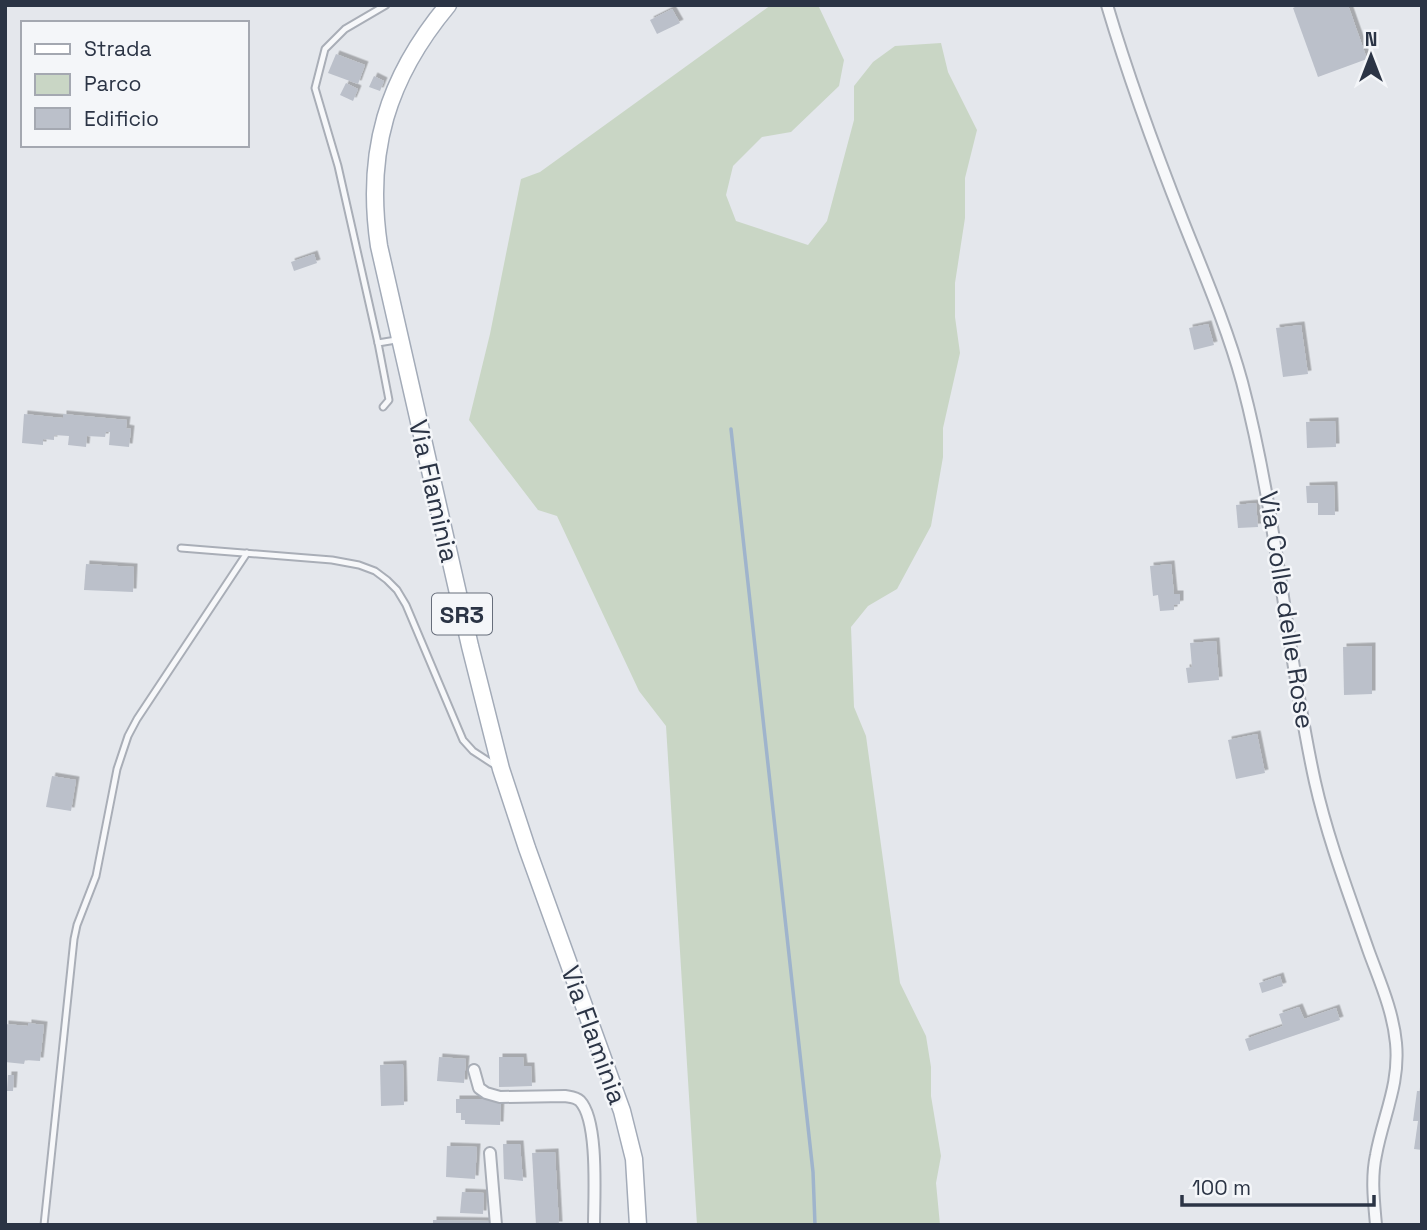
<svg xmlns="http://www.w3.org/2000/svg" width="1427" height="1230" font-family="'Space Grotesk',sans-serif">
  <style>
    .green { fill: #c9d6c5 }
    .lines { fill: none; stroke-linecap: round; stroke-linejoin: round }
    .stream { stroke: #9fb4cc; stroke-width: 3.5 }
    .building { fill: #bbc0ca; filter: url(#shadow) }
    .service-casing { stroke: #a9aeb7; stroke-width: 9 }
    .minor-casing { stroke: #a9aeb7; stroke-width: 14 }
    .primary-casing { stroke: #a3abb8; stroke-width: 19 }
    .service { stroke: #f7f8fa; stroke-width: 5 }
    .minor { stroke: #f7f8fa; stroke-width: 10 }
    .primary { stroke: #fff; stroke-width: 16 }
    .labels { text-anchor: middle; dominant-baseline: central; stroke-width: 5; stroke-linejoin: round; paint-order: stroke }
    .shield { fill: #f4f6f9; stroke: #676e7b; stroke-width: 2 }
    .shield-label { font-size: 24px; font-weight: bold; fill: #2b3445 }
    .street-label { font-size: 26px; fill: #2b3445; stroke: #f4f6f9 }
  </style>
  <defs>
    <filter id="shadow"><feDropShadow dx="3.5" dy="-3.5" stdDeviation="0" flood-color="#0004"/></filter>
  </defs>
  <rect width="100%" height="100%" fill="#e4e7ec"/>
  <!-- green -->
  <polygon class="green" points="771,5 818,5 844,60 839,86 791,132 762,137 733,166 726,195 736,221 808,245 827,221 854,120 854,86 873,62 895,46 941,43 948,72 977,130 965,178 965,218 955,283 955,317 960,353 943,428 943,457 931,526 897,589 868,606 851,627 854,707 866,736 900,983 926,1036 931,1067 931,1096 941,1156 936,1183 940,1225 697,1225 666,726 639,691 557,516 538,510 469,420 490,334 521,179 540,172"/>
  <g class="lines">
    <!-- stream -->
    <polyline class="stream" points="731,429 813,1172 815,1225"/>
  </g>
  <!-- building -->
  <g class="building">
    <polygon points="1299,5 1348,5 1367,59 1318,77 1293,8"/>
    <polygon points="672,9 680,23 657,34 650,20"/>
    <polygon points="336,54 365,65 358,84 328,73"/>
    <polygon points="374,76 384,81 380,91 369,87"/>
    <polygon points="346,83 358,89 353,101 340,95"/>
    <polygon points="314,254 317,263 294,271 291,262"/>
    <polygon points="1208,324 1214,345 1194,350 1189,328"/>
    <polygon points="1301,325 1308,374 1283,377 1276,328"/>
    <polygon points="24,414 63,418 63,414 127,420 126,428 131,429 129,447 109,445 110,432 106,432 105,437 87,436 86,447 68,445 69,436 54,435 54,440 43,439 43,445 22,443"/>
    <polygon points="1335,421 1336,447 1307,448 1306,422"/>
    <polygon points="1334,485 1335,515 1318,515 1318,503 1307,503 1306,486"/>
    <polygon points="1256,503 1258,527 1238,528 1236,505"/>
    <polygon points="86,564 134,567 133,592 84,590"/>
    <polygon points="1171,564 1174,594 1180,594 1180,604 1174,605 1174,610 1160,611 1158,595 1153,596 1150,566"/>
    <polygon points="1216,641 1219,680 1188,683 1186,668 1192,667 1190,643"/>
    <polygon points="1372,646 1372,694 1344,695 1343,647"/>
    <polygon points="1257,734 1265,773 1236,779 1228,740"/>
    <polygon points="52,776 76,780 71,811 46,807"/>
    <polygon points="1280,976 1283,986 1262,993 1259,983"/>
    <polygon points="1299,1007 1304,1019 1336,1008 1340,1020 1249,1051 1245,1039 1283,1026 1279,1014"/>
    <polygon points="28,1023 44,1025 40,1061 25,1060 24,1064 5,1062 5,1024 28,1026"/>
    <polygon points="439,1057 466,1059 464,1083 437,1081"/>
    <polygon points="499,1057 523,1057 524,1066 531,1066 532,1086 499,1087"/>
    <polygon points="403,1064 404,1105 381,1106 380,1065"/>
    <polygon points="8,1075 14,1075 13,1091 7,1091"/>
    <polygon points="1417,1091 1422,1091 1422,1150 1414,1149 1418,1121 1413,1121"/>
    <polygon points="456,1099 501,1099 500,1125 465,1124 465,1120 461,1120 461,1113 456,1113"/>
    <polygon points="503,1144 520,1144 523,1181 504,1179"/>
    <polygon points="447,1146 477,1147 475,1179 446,1177"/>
    <polygon points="555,1152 559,1225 536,1225 532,1153"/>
    <polygon points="462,1192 484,1193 483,1214 460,1213"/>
    <polygon points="433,1220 491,1221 491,1225 433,1225"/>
  </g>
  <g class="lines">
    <defs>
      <g id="service">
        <polyline points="378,343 338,166 315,88 325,49 345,29 386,5"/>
        <polyline points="383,407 389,400 378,343 396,340"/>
        <polyline points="181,548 332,560 359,565 375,571 387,580 397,590 406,605 463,740 473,751 496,766"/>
        <polyline points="44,1225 74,939 77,925 96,876 117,769 128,736 137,719 247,553"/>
      </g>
      <g id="minor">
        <path d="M1107,5C1129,79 1155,150 1183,221C1204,274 1227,327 1242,382C1277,514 1286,650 1315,782C1328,840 1350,897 1369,952C1380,982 1393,1011 1396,1043C1400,1085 1383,1116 1376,1155C1371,1178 1374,1202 1376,1225"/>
        <path d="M474,1070L479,1088L486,1093L500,1097L565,1096C571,1097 576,1097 580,1101C599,1121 594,1198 594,1225"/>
        <polyline points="490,1153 496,1225"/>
      </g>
      <path id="primary" d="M448,5C387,78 365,152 379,246L470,646L501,769L527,848L622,1111L634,1159L638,1225"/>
    </defs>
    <!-- service casing -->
    <use href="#service" class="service-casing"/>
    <!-- minor casing -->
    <use href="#minor" class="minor-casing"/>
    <!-- primary casing -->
    <use href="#primary" class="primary-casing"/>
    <!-- service -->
    <use href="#service" class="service"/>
    <!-- minor -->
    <use href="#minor" class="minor"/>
    <!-- primary -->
    <use href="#primary" class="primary"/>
  </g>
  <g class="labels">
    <!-- shield labels -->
    <rect class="shield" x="432" y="593.5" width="60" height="41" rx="5"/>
    <g class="shield-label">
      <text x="462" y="614">SR3</text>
    </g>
    <!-- street labels -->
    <g class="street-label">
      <text transform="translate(434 491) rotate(77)">Via Flaminia</text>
      <text transform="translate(1287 610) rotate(81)">Via Colle delle Rose</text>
      <text transform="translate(594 1035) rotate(70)">Via Flaminia</text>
    </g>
  </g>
  <!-- border -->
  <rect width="1427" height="1230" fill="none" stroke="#2b3445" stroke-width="14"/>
  <!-- legend -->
  <rect x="21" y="21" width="228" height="126" fill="#f4f6f9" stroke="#a4a8b1" stroke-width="2"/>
  <rect x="35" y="44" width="35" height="10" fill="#ffffff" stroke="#a4a8b1" stroke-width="2"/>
  <text x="84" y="56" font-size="21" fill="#2b3445">Strada</text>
  <rect x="35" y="74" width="35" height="21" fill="#c9d6c5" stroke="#a4a8b1" stroke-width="2"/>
  <text x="84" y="91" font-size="21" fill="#2b3445">Parco</text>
  <rect x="35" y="108" width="35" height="21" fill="#bbc0ca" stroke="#a4a8b1" stroke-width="2"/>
  <text x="84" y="126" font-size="21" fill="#2b3445">Edificio</text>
  <!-- north arrow -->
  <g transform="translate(1371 56)" stroke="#f4f6f9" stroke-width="5" paint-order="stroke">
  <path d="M0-5L12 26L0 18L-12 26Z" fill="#2b3445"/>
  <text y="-10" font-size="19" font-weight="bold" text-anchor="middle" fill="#2b3445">N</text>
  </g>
  <!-- scale -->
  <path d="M1182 1195v10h192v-10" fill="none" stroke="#2b3445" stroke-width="3.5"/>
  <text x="1192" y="1195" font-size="21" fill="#2b3445" stroke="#f4f6f9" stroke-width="5" paint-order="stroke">100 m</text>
</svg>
